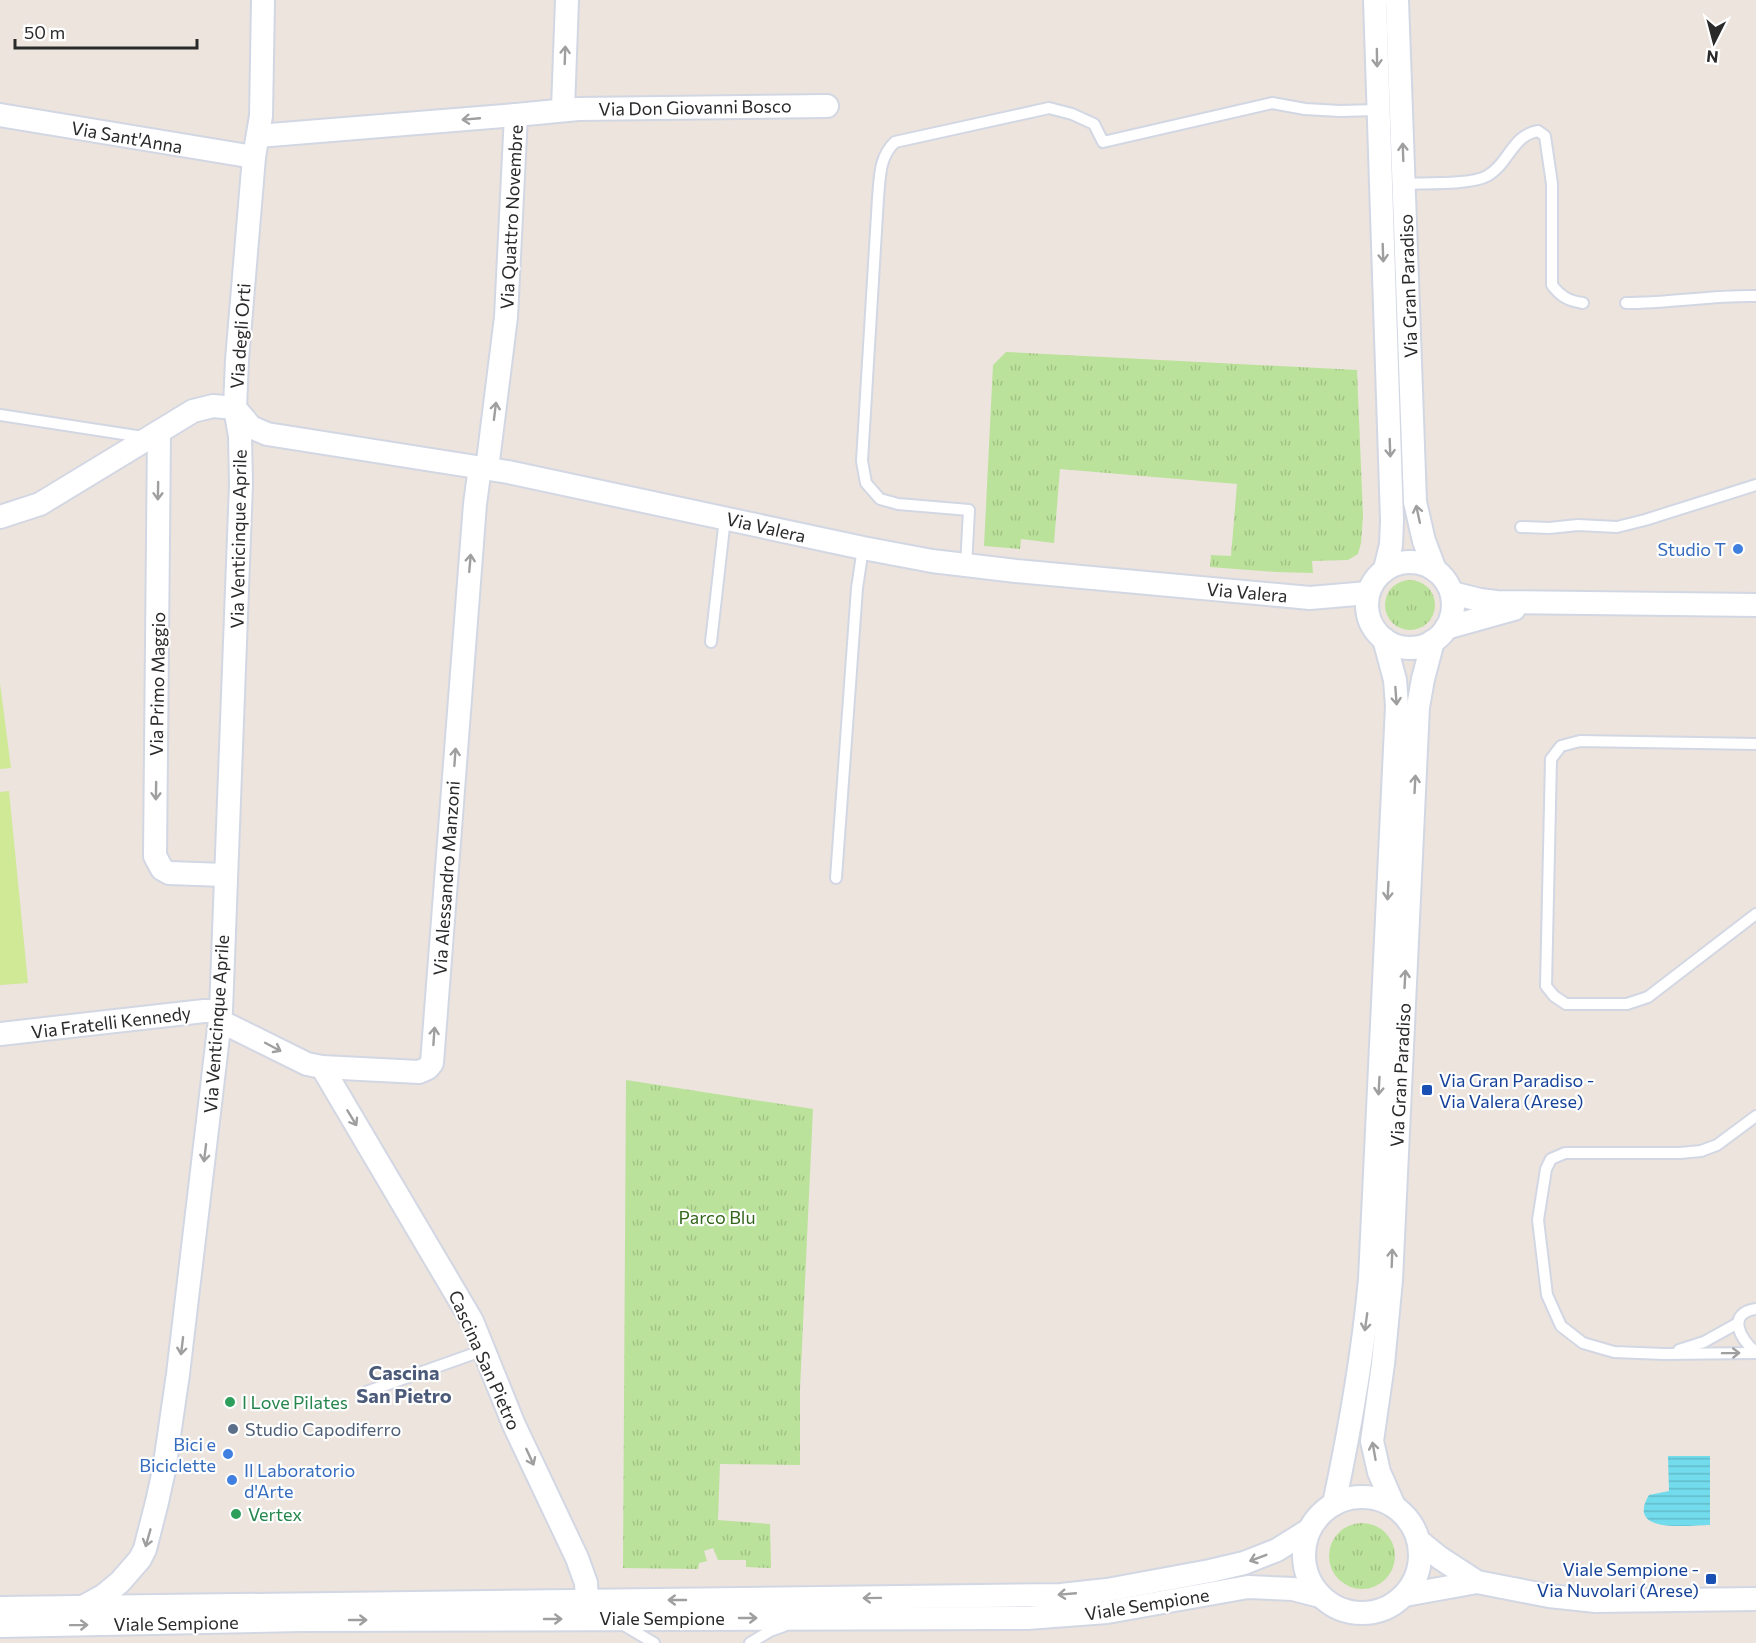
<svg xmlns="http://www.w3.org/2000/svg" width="1756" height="1643" font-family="Commissioner,sans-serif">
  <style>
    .grass { fill: url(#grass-tufts) }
    .pitch { fill: #d0e996 }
    .water { fill: url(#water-rules) }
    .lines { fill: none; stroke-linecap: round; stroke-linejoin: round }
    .lane-casing { stroke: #d2d7e3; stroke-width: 14 }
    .street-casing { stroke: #d2d7e3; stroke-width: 26 }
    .lane { stroke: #fff; stroke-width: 10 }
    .street { stroke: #fff; stroke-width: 22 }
    .oneway { stroke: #9f9f9f }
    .shop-dot { fill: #3f7fe0; stroke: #fff; stroke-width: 2 }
    .transit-dot { fill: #1a4fb4; stroke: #fff; stroke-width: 2 }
    .leisure-dot { fill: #2e9e5b; stroke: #fff; stroke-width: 2 }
    .service-dot { fill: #5c6f8a; stroke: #fff; stroke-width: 2 }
    .labels { text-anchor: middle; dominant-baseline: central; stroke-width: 4.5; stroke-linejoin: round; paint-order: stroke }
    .street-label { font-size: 18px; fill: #2a2a2a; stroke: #fff }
    .shop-label { font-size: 18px; fill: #366cbe; stroke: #fff; text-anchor: end }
    .transit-label { font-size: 18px; fill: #164399; stroke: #fff; text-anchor: start }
    .park-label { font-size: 18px; fill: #34661c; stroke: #fff }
    .leisure-label { font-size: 18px; fill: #27864d; stroke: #fff; text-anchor: start }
    .service-label { font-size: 18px; fill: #4e5e75; stroke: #fff; text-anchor: start }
    .neighbourhood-label { font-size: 20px; font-weight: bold; fill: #4c5a7a; stroke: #fff }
  </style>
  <defs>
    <pattern id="grass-tufts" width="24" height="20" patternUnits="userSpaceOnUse" patternTransform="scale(1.5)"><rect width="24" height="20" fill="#bbe29a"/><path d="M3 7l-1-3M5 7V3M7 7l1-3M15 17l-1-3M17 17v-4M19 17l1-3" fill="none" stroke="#a1c285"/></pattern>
    <pattern id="water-rules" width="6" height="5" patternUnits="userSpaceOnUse" patternTransform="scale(1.5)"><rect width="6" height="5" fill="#72dbec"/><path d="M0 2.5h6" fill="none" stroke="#63bccb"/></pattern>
  </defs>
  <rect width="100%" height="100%" fill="#ece4dd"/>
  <!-- grass -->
  <g class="grass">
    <polygon points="1006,352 1357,370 1363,516 1361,543 1358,554 1348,560 1312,561 1313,573 1277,572 1210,567 1211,555 1231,556 1237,484 1060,469 1054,543 1021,539 1020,549 984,546 993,365"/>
    <circle cx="1410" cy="605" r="25"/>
    <polygon points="626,1080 813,1109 800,1389 800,1465 720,1464 718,1520 770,1524 771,1568 746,1567 746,1560 718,1560 713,1548 704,1551 707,1561 699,1563 698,1569 623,1568"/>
    <circle cx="1362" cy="1556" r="33"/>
  </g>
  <!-- pitch -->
  <g class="pitch">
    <polygon points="0,683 11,768 0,769"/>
    <polygon points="9,791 28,983 0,985 0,792"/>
  </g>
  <!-- water -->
  <path class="water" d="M1668,1456H1710V1525C1690,1525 1625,1535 1649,1495L1669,1491Z"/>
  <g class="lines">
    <defs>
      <g id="lane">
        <path d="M1404,184C1424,183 1471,185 1487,176C1508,165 1512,135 1538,131L1545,136L1552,184V285C1561,297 1569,301 1583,303"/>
        <path d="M1626,303C1671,303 1712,295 1756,296"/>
        <polyline points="0,415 143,437"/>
        <polyline points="1521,527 1549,528 1578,525 1617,527 1645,520 1756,485"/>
        <path d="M966,566L969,510L898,504L880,499L866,483L862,461L878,198C880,177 879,157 895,142L1049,108L1072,114L1094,124L1103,142L1272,103L1305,109L1340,111L1378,110"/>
        <polyline points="711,642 725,518"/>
        <polyline points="1756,744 1580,741 1561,746 1551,759 1546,986 1554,996 1566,1004 1627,1004 1648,997 1756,914"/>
        <polyline points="836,878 857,588 863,548"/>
        <polyline points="1756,1116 1717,1145 1701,1151 1680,1153 1565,1153 1551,1159 1546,1169 1538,1220 1547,1295 1561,1326 1583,1343 1614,1352 1664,1354 1756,1353"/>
        <path d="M1756,1309C1726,1313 1740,1340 1756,1352"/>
        <polyline points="1679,1350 1704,1342 1738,1323"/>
        <polyline points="366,1392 484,1350"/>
        <polyline points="622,1624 654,1643"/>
        <polyline points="750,1643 770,1631 784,1626"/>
      </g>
      <g id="street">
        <polyline points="1375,0 1392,520 1391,545 1385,569"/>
        <polyline points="1397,0 1415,502 1424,541 1435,570"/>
        <polyline points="563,109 567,0"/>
        <polyline points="0,115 254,157"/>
        <polyline points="516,115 578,109 827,106"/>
        <polyline points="258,136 516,115 506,317 487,469"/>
        <polyline points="235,408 251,427 267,434 508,472 863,548 932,561 1016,571 1310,598 1368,593"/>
        <polyline points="159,432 155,856 162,869 169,873 225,875"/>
        <polyline points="0,517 40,504 193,411 213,406 235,408"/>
        <circle cx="1410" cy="605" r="43"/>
        <polyline points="1452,593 1480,600 1496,602 1756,605"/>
        <polyline points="1446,628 1514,609"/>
        <polyline points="220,1021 307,1064 322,1067 419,1072 428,1068 432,1063 475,504 480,467"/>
        <polyline points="0,1034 204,1011 221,1011"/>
        <polyline points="322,1067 472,1321 514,1425 577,1558 586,1583 587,1601"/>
        <circle cx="1362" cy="1555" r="58"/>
        <path d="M1334,1504C1350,1429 1363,1355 1370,1279L1397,706L1395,680L1384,639"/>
        <polyline points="1394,1506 1379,1472 1372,1441 1383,1364 1391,1280 1418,707 1423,679 1433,641"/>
        <polyline points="1419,1541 1440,1558 1477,1582 1549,1596 1596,1601 1756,1599"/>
        <polyline points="1405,1595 1477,1582"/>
        <polyline points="83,1607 103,1596 120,1582 140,1559 145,1549 157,1502 164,1470 178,1374 221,1011 241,484 240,436 235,408 237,360 254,157 261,116 263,0"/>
        <polyline points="0,1608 1061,1595 1107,1590 1210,1571 1244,1563 1277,1550 1309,1530"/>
        <polyline points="0,1626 301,1620 1027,1618 1107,1612 1248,1587 1293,1589 1320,1596"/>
      </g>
    </defs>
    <!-- lane casing -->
    <use href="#lane" class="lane-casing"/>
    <!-- street casing -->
    <use href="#street" class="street-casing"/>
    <!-- lane -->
    <use href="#lane" class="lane"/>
    <!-- street -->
    <use href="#street" class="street"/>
  </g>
  <!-- one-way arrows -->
  <defs><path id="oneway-shaft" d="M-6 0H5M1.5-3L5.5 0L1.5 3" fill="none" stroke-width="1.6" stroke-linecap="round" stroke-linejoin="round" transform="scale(1.5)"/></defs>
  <g class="oneway">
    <use href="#oneway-shaft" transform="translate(565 55) rotate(-88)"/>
    <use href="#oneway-shaft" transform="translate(1377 58) rotate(89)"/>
    <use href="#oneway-shaft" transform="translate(471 119) rotate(175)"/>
    <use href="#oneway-shaft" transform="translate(1403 152) rotate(-92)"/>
    <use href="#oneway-shaft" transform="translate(1383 253) rotate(88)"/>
    <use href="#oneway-shaft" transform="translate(495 411) rotate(-83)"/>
    <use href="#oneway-shaft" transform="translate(1390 448) rotate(88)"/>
    <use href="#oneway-shaft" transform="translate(158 491) rotate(91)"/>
    <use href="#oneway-shaft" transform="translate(1418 514) rotate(-102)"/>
    <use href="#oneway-shaft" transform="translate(470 563) rotate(-85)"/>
    <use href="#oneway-shaft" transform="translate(1396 696) rotate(86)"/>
    <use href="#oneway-shaft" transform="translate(455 757) rotate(-86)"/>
    <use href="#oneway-shaft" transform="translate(1415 784) rotate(-87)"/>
    <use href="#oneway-shaft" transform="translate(156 791) rotate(91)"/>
    <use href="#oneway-shaft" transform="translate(1388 891) rotate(93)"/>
    <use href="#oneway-shaft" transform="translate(1405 979) rotate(-87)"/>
    <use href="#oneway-shaft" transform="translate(434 1036) rotate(-86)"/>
    <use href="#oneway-shaft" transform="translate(273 1047) rotate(28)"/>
    <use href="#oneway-shaft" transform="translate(1379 1086) rotate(93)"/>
    <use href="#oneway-shaft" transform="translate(352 1118) rotate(59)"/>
    <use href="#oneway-shaft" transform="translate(205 1153) rotate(97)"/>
    <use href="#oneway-shaft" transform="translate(1392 1258) rotate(-88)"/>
    <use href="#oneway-shaft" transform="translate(1366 1322) rotate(98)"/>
    <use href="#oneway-shaft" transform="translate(182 1346) rotate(97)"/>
    <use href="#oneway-shaft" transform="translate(1731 1353) rotate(-1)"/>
    <use href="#oneway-shaft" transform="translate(1374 1451) rotate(-100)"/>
    <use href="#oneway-shaft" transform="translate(530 1457) rotate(65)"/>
    <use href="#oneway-shaft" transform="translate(148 1538) rotate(106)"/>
    <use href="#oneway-shaft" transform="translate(1258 1558) rotate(159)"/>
    <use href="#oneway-shaft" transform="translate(1067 1594) rotate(175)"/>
    <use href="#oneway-shaft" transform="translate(872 1598) rotate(179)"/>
    <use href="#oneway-shaft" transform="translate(677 1600) rotate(180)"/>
    <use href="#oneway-shaft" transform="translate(748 1618)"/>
    <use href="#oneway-shaft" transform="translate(553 1619)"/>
    <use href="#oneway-shaft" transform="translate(358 1620)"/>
    <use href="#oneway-shaft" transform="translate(79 1625) rotate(-1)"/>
  </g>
  <!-- markers -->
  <g class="shop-dot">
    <circle cx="1738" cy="549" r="6"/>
    <circle cx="228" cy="1454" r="6"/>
    <circle cx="232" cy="1480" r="6"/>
  </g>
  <g class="transit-dot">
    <rect x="1421" y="1084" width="12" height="12" rx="3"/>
    <rect x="1705" y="1573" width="12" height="12" rx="3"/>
  </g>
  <g class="leisure-dot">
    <circle cx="230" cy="1402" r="6"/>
    <circle cx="236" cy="1514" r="6"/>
  </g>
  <circle class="service-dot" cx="233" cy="1429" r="6"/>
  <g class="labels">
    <!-- street labels -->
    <g class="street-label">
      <text transform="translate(695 107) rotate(-1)">Via Don Giovanni Bosco</text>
      <text transform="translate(127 137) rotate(10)">Via Sant'Anna</text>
      <text transform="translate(511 217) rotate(-87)">Via Quattro Novembre</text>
      <text transform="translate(1408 286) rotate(-92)">Via Gran Paradiso</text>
      <text transform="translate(240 336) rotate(-86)">Via degli Orti</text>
      <text transform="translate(766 527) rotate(13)">Via Valera</text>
      <text transform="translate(238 539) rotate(-89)">Via Venticinque Aprile</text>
      <text transform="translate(1247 592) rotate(5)">Via Valera</text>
      <text transform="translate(157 684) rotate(-89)">Via Primo Maggio</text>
      <text transform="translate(446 878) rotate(-86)">Via Alessandro Manzoni</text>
      <text transform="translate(111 1022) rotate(-7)">Via Fratelli Kennedy</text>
      <text transform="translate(216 1024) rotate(-86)">Via Venticinque Aprile</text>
      <text transform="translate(1400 1075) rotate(-87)">Via Gran Paradiso</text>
      <text transform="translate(485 1360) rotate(66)">Cascina San Pietro</text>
      <text transform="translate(1147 1604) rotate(-9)">Viale Sempione</text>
      <text x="662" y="1618">Viale Sempione</text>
      <text transform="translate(176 1623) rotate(-1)">Viale Sempione</text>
    </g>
    <!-- shop labels -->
    <g class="shop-label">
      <text x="1726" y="549">Studio T</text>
      <text x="216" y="1444">Bici e<tspan x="216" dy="21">Biciclette</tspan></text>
      <text x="244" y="1470" text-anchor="start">Il Laboratorio<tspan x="244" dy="21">d'Arte</tspan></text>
    </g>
    <!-- transit labels -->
    <g class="transit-label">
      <text x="1439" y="1080">Via Gran Paradiso -<tspan x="1439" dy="21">Via Valera (Arese)</tspan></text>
      <text x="1699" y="1569" text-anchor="end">Viale Sempione -<tspan x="1699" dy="21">Via Nuvolari (Arese)</tspan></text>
    </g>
    <!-- park labels -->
    <g class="park-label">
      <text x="717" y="1217">Parco Blu</text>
    </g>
    <!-- leisure labels -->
    <g class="leisure-label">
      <text x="242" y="1402">I Love Pilates</text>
      <text x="248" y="1514">Vertex</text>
    </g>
    <!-- service labels -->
    <g class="service-label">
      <text x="245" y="1429">Studio Capodiferro</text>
    </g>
    <!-- neighbourhood labels -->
    <g class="neighbourhood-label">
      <text x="404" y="1372">Cascina<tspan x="404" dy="23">San Pietro</tspan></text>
    </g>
  </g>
  <!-- north arrow -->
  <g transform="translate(1714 42) rotate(186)" stroke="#ffffff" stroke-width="4.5" paint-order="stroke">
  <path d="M0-4.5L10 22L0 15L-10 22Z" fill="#2a2a2a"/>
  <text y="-9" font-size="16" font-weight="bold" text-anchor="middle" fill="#2a2a2a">N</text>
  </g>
  <!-- scale -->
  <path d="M15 39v9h182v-9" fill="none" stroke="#2a2a2a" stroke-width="3"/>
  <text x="24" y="39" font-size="18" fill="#2a2a2a" stroke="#ffffff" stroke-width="4.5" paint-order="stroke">50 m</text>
</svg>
